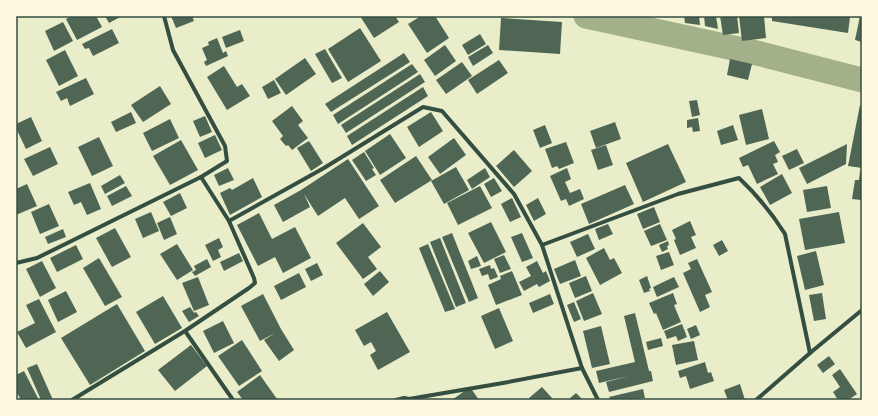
<svg xmlns="http://www.w3.org/2000/svg" width="878" height="416" font-family="'Exo 2',sans-serif">
  <style>
    .lines { fill: none; stroke-linecap: round; stroke-linejoin: round }
    .river { stroke: #a3b18a; stroke-width: 25 }
    .building { fill: #4f6655 }
    .minor { stroke: #344e41; stroke-width: 4 }
    .neatline { fill: none; stroke: #344e41; stroke-width: 1.5 }
  </style>
  <rect width="100%" height="100%" fill="#e9edc9"/>
  <g class="lines">
    <!-- river -->
    <polyline class="river" points="586,16 761,54 862,80"/>
  </g>
  <!-- building -->
  <g class="building">
    <polygon points="72,16 96,16 102,27 77,40 66,19"/>
    <polygon points="105,16 122,16 109,23"/>
    <polygon points="171,16 192,16 194,21 176,28"/>
    <polygon points="360,16 395,16 399,22 374,38"/>
    <polygon points="421,16 435,16 449,38 427,53 408,24"/>
    <polygon points="684,16 699,16 700,25 685,23"/>
    <polygon points="704,16 716,16 718,29 705,26"/>
    <polygon points="720,16 737,16 739,33 723,35"/>
    <polygon points="739,16 764,16 766,38 742,41"/>
    <polygon points="772,16 846,16 850,17 848,33 772,21"/>
    <polygon points="860,16 862,16 862,42 855,40"/>
    <polygon points="501,18 562,22 560,54 499,50"/>
    <polygon points="63,22 73,41 54,51 45,31"/>
    <polygon points="360,28 381,61 348,82 328,49"/>
    <polygon points="112,29 119,43 93,56 89,48 85,49 82,44"/>
    <polygon points="240,30 244,41 226,48 222,37"/>
    <polygon points="480,34 486,44 468,55 462,45"/>
    <polygon points="217,38 223,53 226,51 228,56 206,66 204,62 207,60 202,48 209,45 208,42"/>
    <polygon points="445,45 456,61 435,76 424,60"/>
    <polygon points="488,45 493,53 473,66 468,57"/>
    <polygon points="325,49 342,78 332,83 315,54"/>
    <polygon points="65,50 78,76 59,86 46,60"/>
    <polygon points="404,53 410,62 331,112 325,104"/>
    <polygon points="305,58 316,74 286,95 275,79"/>
    <polygon points="730,59 752,64 748,80 727,75"/>
    <polygon points="499,60 508,73 477,94 468,80"/>
    <polygon points="462,62 472,76 446,94 436,80"/>
    <polygon points="412,64 418,72 338,124 333,115"/>
    <polygon points="224,66 237,87 242,84 250,96 227,110 207,77"/>
    <polygon points="420,74 425,82 346,133 341,125"/>
    <polygon points="86,78 94,94 70,106 67,98 61,101 56,92"/>
    <polygon points="274,80 281,93 268,99 262,87"/>
    <polygon points="160,86 171,104 143,122 131,105"/>
    <polygon points="423,87 428,96 352,145 347,136"/>
    <polygon points="697,100 700,115 692,117 689,101"/>
    <polygon points="860,105 862,106 862,168 848,166"/>
    <polygon points="292,106 303,121 298,125 308,138 292,150 288,145 286,146 280,139 283,136 272,121"/>
    <polygon points="762,109 769,139 746,145 739,115"/>
    <polygon points="131,112 136,123 116,132 111,122"/>
    <polygon points="431,112 443,131 419,147 407,127"/>
    <polygon points="205,116 212,132 200,137 193,121"/>
    <polygon points="31,117 42,141 26,149 16,128 16,124"/>
    <polygon points="698,118 700,131 693,132 692,127 687,128 687,120"/>
    <polygon points="170,119 179,138 152,151 143,133"/>
    <polygon points="615,122 621,139 596,148 590,131"/>
    <polygon points="545,125 552,143 540,148 533,130"/>
    <polygon points="733,125 738,140 721,145 717,131"/>
    <polygon points="390,134 406,158 380,175 365,151"/>
    <polygon points="215,135 222,150 205,158 198,143"/>
    <polygon points="99,137 113,166 92,176 78,147"/>
    <polygon points="454,138 466,155 440,174 428,157"/>
    <polygon points="181,140 198,170 170,185 153,156"/>
    <polygon points="309,141 323,163 311,171 297,148"/>
    <polygon points="774,141 780,152 775,155 778,162 773,164 778,174 757,184 748,165 743,167 739,158"/>
    <polygon points="566,142 574,163 559,169 557,166 552,168 545,149"/>
    <polygon points="668,144 686,182 643,202 626,163"/>
    <polygon points="847,144 846,164 807,184 799,168"/>
    <polygon points="606,145 613,165 598,170 591,150"/>
    <polygon points="50,147 58,164 33,176 24,159"/>
    <polygon points="797,149 804,163 789,170 782,156"/>
    <polygon points="514,150 532,171 514,187 496,166"/>
    <polygon points="364,152 374,168 372,169 376,175 366,181 352,160"/>
    <polygon points="416,156 432,180 395,203 380,180"/>
    <polygon points="348,159 379,206 359,219 345,198 318,216 304,194 310,207 283,222 274,205 301,190"/>
    <polygon points="456,167 469,190 444,204 431,181"/>
    <polygon points="228,168 234,180 219,186 214,175"/>
    <polygon points="485,168 490,177 472,189 467,180"/>
    <polygon points="567,168 571,179 565,182 570,193 580,189 584,199 569,206 566,199 561,201 550,176"/>
    <polygon points="860,171 862,171 862,197 861,200 852,199 855,180 859,180"/>
    <polygon points="782,174 792,193 770,205 760,187"/>
    <polygon points="120,175 125,183 105,194 101,186"/>
    <polygon points="253,178 262,197 230,215 220,193 230,188 232,190"/>
    <polygon points="494,178 502,191 491,197 484,184"/>
    <polygon points="90,183 101,209 87,215 81,202 74,205 68,192"/>
    <polygon points="27,184 37,206 16,215 16,189"/>
    <polygon points="625,185 634,204 589,224 581,204"/>
    <polygon points="126,186 132,196 112,206 107,196"/>
    <polygon points="480,186 492,208 458,225 447,203"/>
    <polygon points="827,186 831,208 807,212 803,190"/>
    <polygon points="180,193 187,208 171,216 163,202"/>
    <polygon points="512,198 521,217 510,222 501,204"/>
    <polygon points="538,198 546,214 534,221 526,205"/>
    <polygon points="49,204 59,226 40,234 31,212"/>
    <polygon points="654,207 660,222 643,229 637,214"/>
    <polygon points="151,212 159,231 143,238 135,219"/>
    <polygon points="839,212 845,243 805,250 799,219"/>
    <polygon points="259,213 272,239 295,227 311,258 283,273 275,257 258,266 237,225"/>
    <polygon points="170,217 177,234 164,240 157,223"/>
    <polygon points="690,221 696,235 691,237 696,248 680,255 674,240 676,239 672,230"/>
    <polygon points="491,222 506,252 484,263 468,233"/>
    <polygon points="363,223 381,247 368,257 377,269 363,279 336,243"/>
    <polygon points="608,224 613,234 599,240 595,229"/>
    <polygon points="660,224 667,240 651,246 644,231"/>
    <polygon points="115,228 131,257 112,267 96,238"/>
    <polygon points="63,229 66,237 48,244 45,237"/>
    <polygon points="452,233 478,298 469,302 442,237"/>
    <polygon points="522,233 533,258 522,262 511,237"/>
    <polygon points="588,234 595,249 577,257 570,242"/>
    <polygon points="219,238 223,247 218,250 221,257 213,261 205,245"/>
    <polygon points="440,238 466,303 456,307 430,242"/>
    <polygon points="722,240 728,251 719,256 713,245"/>
    <polygon points="668,241 669,245 667,246 668,249 662,252 659,245"/>
    <polygon points="177,244 193,270 177,280 160,254"/>
    <polygon points="428,244 455,309 445,312 419,248"/>
    <polygon points="76,245 83,259 57,272 50,258"/>
    <polygon points="604,248 610,260 614,258 622,273 600,285 586,258"/>
    <polygon points="816,251 824,285 805,290 797,256"/>
    <polygon points="669,252 674,265 661,270 656,256"/>
    <polygon points="239,253 243,261 224,271 220,262"/>
    <polygon points="504,255 511,269 500,273 494,259"/>
    <polygon points="477,256 481,266 471,269 468,261"/>
    <polygon points="99,258 122,297 105,306 83,268"/>
    <polygon points="207,259 211,267 195,276 192,272 196,270 194,266"/>
    <polygon points="697,259 712,292 705,295 710,307 700,312 683,273 691,269 688,263"/>
    <polygon points="575,260 581,276 560,284 554,269"/>
    <polygon points="42,261 56,288 40,297 26,269"/>
    <polygon points="537,261 543,273 546,271 550,281 539,287 537,284 524,291 519,282 531,276 526,267"/>
    <polygon points="317,263 323,275 311,281 305,269"/>
    <polygon points="490,265 491,269 494,268 498,277 490,280 488,274 482,276 479,269"/>
    <polygon points="380,271 389,282 373,296 364,284"/>
    <polygon points="512,271 522,295 496,305 488,285 501,279 500,276"/>
    <polygon points="299,273 306,287 281,300 274,286"/>
    <polygon points="586,276 592,291 575,298 569,283"/>
    <polygon points="647,276 651,288 649,289 650,291 644,293 639,280"/>
    <polygon points="198,277 209,305 194,311 182,283"/>
    <polygon points="674,277 679,287 657,297 653,287"/>
    <polygon points="66,291 77,312 58,322 48,300"/>
    <polygon points="593,293 602,314 584,321 576,301"/>
    <polygon points="673,293 677,304 674,305 681,322 663,330 656,313 654,314 649,303"/>
    <polygon points="822,293 826,319 814,321 809,295"/>
    <polygon points="263,294 281,329 294,350 279,361 264,340 275,333 260,341 241,306"/>
    <polygon points="550,294 554,304 533,313 529,303"/>
    <polygon points="163,296 182,328 155,344 136,312"/>
    <polygon points="39,299 56,332 26,348 17,332 35,323 26,305"/>
    <polygon points="574,302 581,319 574,322 567,305"/>
    <polygon points="117,304 145,351 90,385 61,338"/>
    <polygon points="190,307 195,314 194,313 196,312 199,316 189,322 182,311"/>
    <polygon points="499,308 513,341 495,349 481,316"/>
    <polygon points="387,312 410,352 378,370 370,355 376,351 371,342 364,346 355,330"/>
    <polygon points="635,313 649,371 651,371 653,381 609,392 606,382 629,376 599,383 596,371 635,362 624,316"/>
    <polygon points="223,321 234,343 214,353 203,331"/>
    <polygon points="682,324 687,337 678,341 676,336 667,339 664,331"/>
    <polygon points="696,325 700,335 691,339 687,329"/>
    <polygon points="601,326 610,364 592,368 583,331"/>
    <polygon points="661,338 663,346 648,350 646,342"/>
    <polygon points="242,340 262,371 239,386 218,356"/>
    <polygon points="694,341 698,360 676,365 672,345"/>
    <polygon points="191,345 207,366 175,391 158,370"/>
    <polygon points="829,356 835,364 823,373 817,365"/>
    <polygon points="705,362 708,373 711,372 714,381 690,389 686,376 680,378 678,371"/>
    <polygon points="37,364 53,400 41,400 27,368"/>
    <polygon points="840,369 857,394 848,400 838,400 833,392 840,387 832,375"/>
    <polygon points="24,371 39,400 21,400 16,391 16,375"/>
    <polygon points="260,375 277,399 276,400 243,400 237,392"/>
    <polygon points="740,384 745,400 728,400 724,390"/>
    <polygon points="470,387 479,400 452,400"/>
    <polygon points="542,387 552,398 550,400 531,400 529,398"/>
    <polygon points="643,389 645,398 636,399 637,400 611,400 609,397"/>
    <polygon points="576,393 582,399 580,400 568,400"/>
  </g>
  <g class="lines">
    <!-- minor -->
    <g class="minor">
      <polyline points="164,16 173,50 225,146 227,161 201,177"/>
      <polyline points="229,221 324,168 423,107 442,111 514,194 542,245 582,368 598,400"/>
      <path d="M542,245L678,194L739,178C757,195 772,213 785,234L810,353"/>
      <polyline points="16,263 37,258 201,177 229,221 254,278 255,283 249,288 185,331 72,400"/>
      <polyline points="185,331 233,400"/>
      <polyline points="396,400 404,398 409,399 503,383 582,368"/>
      <polyline points="756,400 810,353 862,310"/>
    </g>
  </g>
  <!-- border -->
  <rect width="878" height="416" fill="none" stroke="#fefae0" stroke-width="34"/>
  <rect x="17" y="17" width="844" height="382" class="neatline"/>
</svg>
